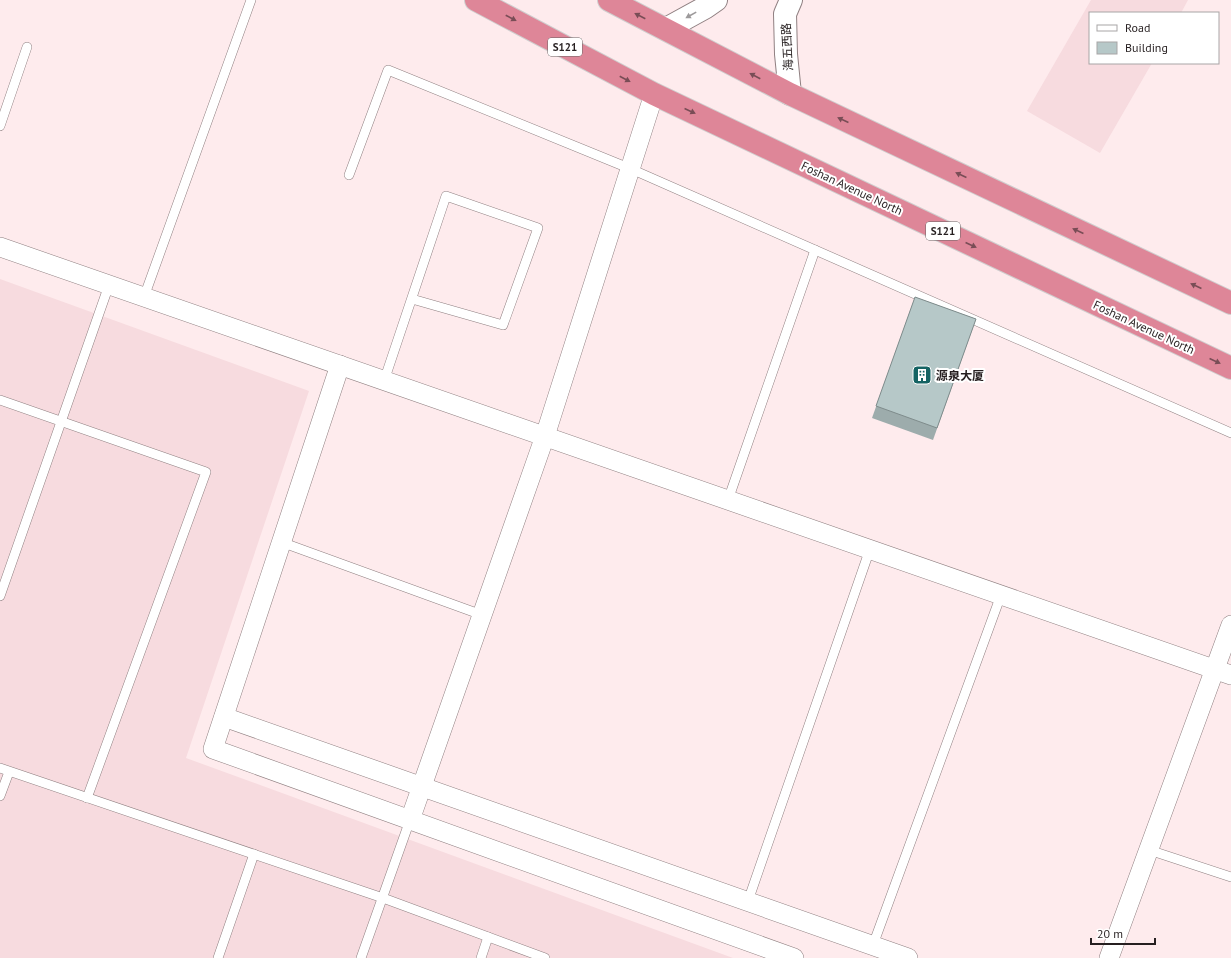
<svg xmlns="http://www.w3.org/2000/svg" width="1231" height="958" font-family="'PT Sans','Noto Sans SC',sans-serif">
  <style>
    .built { fill: #f7dbdf }
    .lines { fill: none; stroke-linecap: round; stroke-linejoin: round }
    .service-casing { stroke: #908082; stroke-width: 10 }
    .minor-casing { stroke: #908082; stroke-width: 20 }
    .secondary-casing { stroke: #908082; stroke-width: 24 }
    .trunk-casing { stroke: #cfcece; stroke-width: 24 }
    .service { stroke: #fff; stroke-width: 9 }
    .minor { stroke: #fff; stroke-width: 19 }
    .secondary { stroke: #fff; stroke-width: 22 }
    .trunk { stroke: #de8698; stroke-width: 22 }
    .wall { fill: #9dacac }
    .building { fill: #b6c8c8; stroke: #7f8c8c }
    .oneway { fill: #9d9a9b }
    .oneway2 { fill: #794d56 }
    .labels { text-anchor: middle; dominant-baseline: central; stroke-width: 4; stroke-linejoin: round; paint-order: stroke }
    .shield { fill: #fff; stroke: #676263; stroke-width: 1 }
    .shield-label { font-size: 11px; font-weight: bold; fill: #261f20 }
    .street-label { font-size: 12px; fill: #261f20; stroke: #fff }
    .poi-label { font-size: 12px; font-weight: bold; fill: #261f20; stroke: #fff; text-anchor: start }
  </style>
  <rect width="100%" height="100%" fill="#feebed"/>
  <!-- built -->
  <g class="built">
    <polygon points="1091,0 1188,0 1181,13 1090,13 1090,63 1152,63 1100,153 1027,111"/>
    <polygon points="0,279 309,391 186,758 733,958 0,958"/>
  </g>
  <g class="lines">
    <defs>
      <g id="service">
        <polyline points="0,126 27,47"/>
        <polyline points="349,175 388,70 631,169 1231,433"/>
        <polyline points="144,297 251,0"/>
        <polyline points="384,381 446,196 538,228 503,325 412,299"/>
        <polyline points="0,400 206,472 87,798"/>
        <polyline points="728,500 815,250"/>
        <polyline points="281,542 482,615"/>
        <polyline points="0,596 109,285"/>
        <polyline points="0,768 383,898 545,958"/>
        <polyline points="0,796 9,772"/>
        <polyline points="1149,850 1231,877"/>
        <polyline points="748,901 870,549"/>
        <polyline points="873,945 1001,595"/>
        <polyline points="218,958 254,854"/>
        <polyline points="361,958 410,820"/>
        <polyline points="481,958 488,937"/>
      </g>
      <g id="minor">
        <polyline points="0,247 1231,675"/>
        <polyline points="340,365 213,749 794,958"/>
        <polyline points="224,717 908,958"/>
        <polyline points="410,820 545,436 654,94"/>
        <polyline points="1109,958 1231,625"/>
      </g>
      <g id="secondary">
        <polyline points="666,29 706,7 716,0"/>
        <polyline points="790,94 786,54 785,14 791,0"/>
      </g>
      <g id="trunk">
        <polyline points="476,0 654,94 1231,368"/>
        <polyline points="609,0 790,94 1231,303"/>
      </g>
    </defs>
    <!-- service casing -->
    <use href="#service" class="service-casing"/>
    <!-- minor casing -->
    <use href="#minor" class="minor-casing"/>
    <!-- secondary casing -->
    <use href="#secondary" class="secondary-casing"/>
    <!-- trunk casing -->
    <use href="#trunk" class="trunk-casing"/>
    <!-- service -->
    <use href="#service" class="service"/>
    <!-- minor -->
    <use href="#minor" class="minor"/>
    <!-- secondary -->
    <use href="#secondary" class="secondary"/>
    <!-- trunk -->
    <use href="#trunk" class="trunk"/>
  </g>
  <!-- wall -->
  <polygon class="wall" points="915,297 976,319 933,440 872,418"/>
  <!-- building -->
  <polygon class="building" points="915,297 976,319 937,428 876,406"/>
  <!-- one-way arrows -->
  <defs><path id="oneway-solid" d="M-6-.8H1V-3.2L6.5 0L1 3.2V.8H-6Z"/></defs>
  <use class="oneway" href="#oneway-solid" transform="translate(691 15) rotate(151)"/>
  <g class="oneway2">
    <use href="#oneway-solid" transform="translate(640 16) rotate(-153)"/>
    <use href="#oneway-solid" transform="translate(511 18) rotate(28)"/>
    <use href="#oneway-solid" transform="translate(755 76) rotate(-152)"/>
    <use href="#oneway-solid" transform="translate(625 79) rotate(28)"/>
    <use href="#oneway-solid" transform="translate(690 111) rotate(25)"/>
    <use href="#oneway-solid" transform="translate(843 120) rotate(-155)"/>
    <use href="#oneway-solid" transform="translate(961 175) rotate(-155)"/>
    <use href="#oneway-solid" transform="translate(1078 231) rotate(-155)"/>
    <use href="#oneway-solid" transform="translate(971 245) rotate(25)"/>
    <use href="#oneway-solid" transform="translate(1196 286) rotate(-155)"/>
    <use href="#oneway-solid" transform="translate(1215 361) rotate(25)"/>
  </g>
  <!-- icons -->
  <defs>
    <symbol id="building-square" viewBox="-11 -11 22 22"><rect x="-9" y="-9" width="18" height="18" rx="4" fill="#146363" stroke="#fff"/><path d="M-4-6H4V6H1V3H-1V6H-4ZM-2.5-4.3h1.7v1.8h-1.7ZM.8-4.3h1.7v1.8H.8ZM-2.5-1h1.7V.8h-1.7ZM.8-1h1.7V.8H.8Z" fill="#fff"/></symbol>
  </defs>
  <g fill-rule="evenodd">
    <use href="#building-square" x="911" y="364" width="22" height="22"/>
  </g>
  <g class="labels">
    <!-- shield labels -->
    <g class="shield">
      <rect x="548" y="38" width="34" height="18" rx="3"/>
      <rect x="926" y="222" width="34" height="18" rx="3"/>
    </g>
    <g class="shield-label">
      <text x="565" y="47">S121</text>
      <text x="943" y="231">S121</text>
    </g>
    <!-- street labels -->
    <g class="street-label">
      <text transform="translate(787 47) rotate(-93)">海五西路</text>
      <text transform="translate(852 188) rotate(25)">Foshan Avenue North</text>
      <text transform="translate(1144 327) rotate(25)">Foshan Avenue North</text>
    </g>
    <!-- poi labels -->
    <g class="poi-label">
      <text x="936" y="375">源泉大厦</text>
    </g>
  </g>
  <!-- legend -->
  <rect x="1089" y="12" width="130" height="52" fill="#ffffff" stroke="#a8a5a6"/>
  <rect x="1097" y="25" width="20" height="6" fill="#ffffff" stroke="#a8a5a6"/>
  <text x="1125" y="32" font-size="12" fill="#261f20">Road</text>
  <rect x="1097" y="42" width="20" height="12" fill="#b6c8c8" stroke="#a8a5a6"/>
  <text x="1125" y="52" font-size="12" fill="#261f20">Building</text>
  <!-- scale -->
  <path d="M1091 938v6h64v-6" fill="none" stroke="#261f20" stroke-width="2"/>
  <text x="1097" y="938" font-size="12" fill="#261f20" stroke="#ffffff" stroke-width="3" paint-order="stroke">20 m</text>
</svg>
